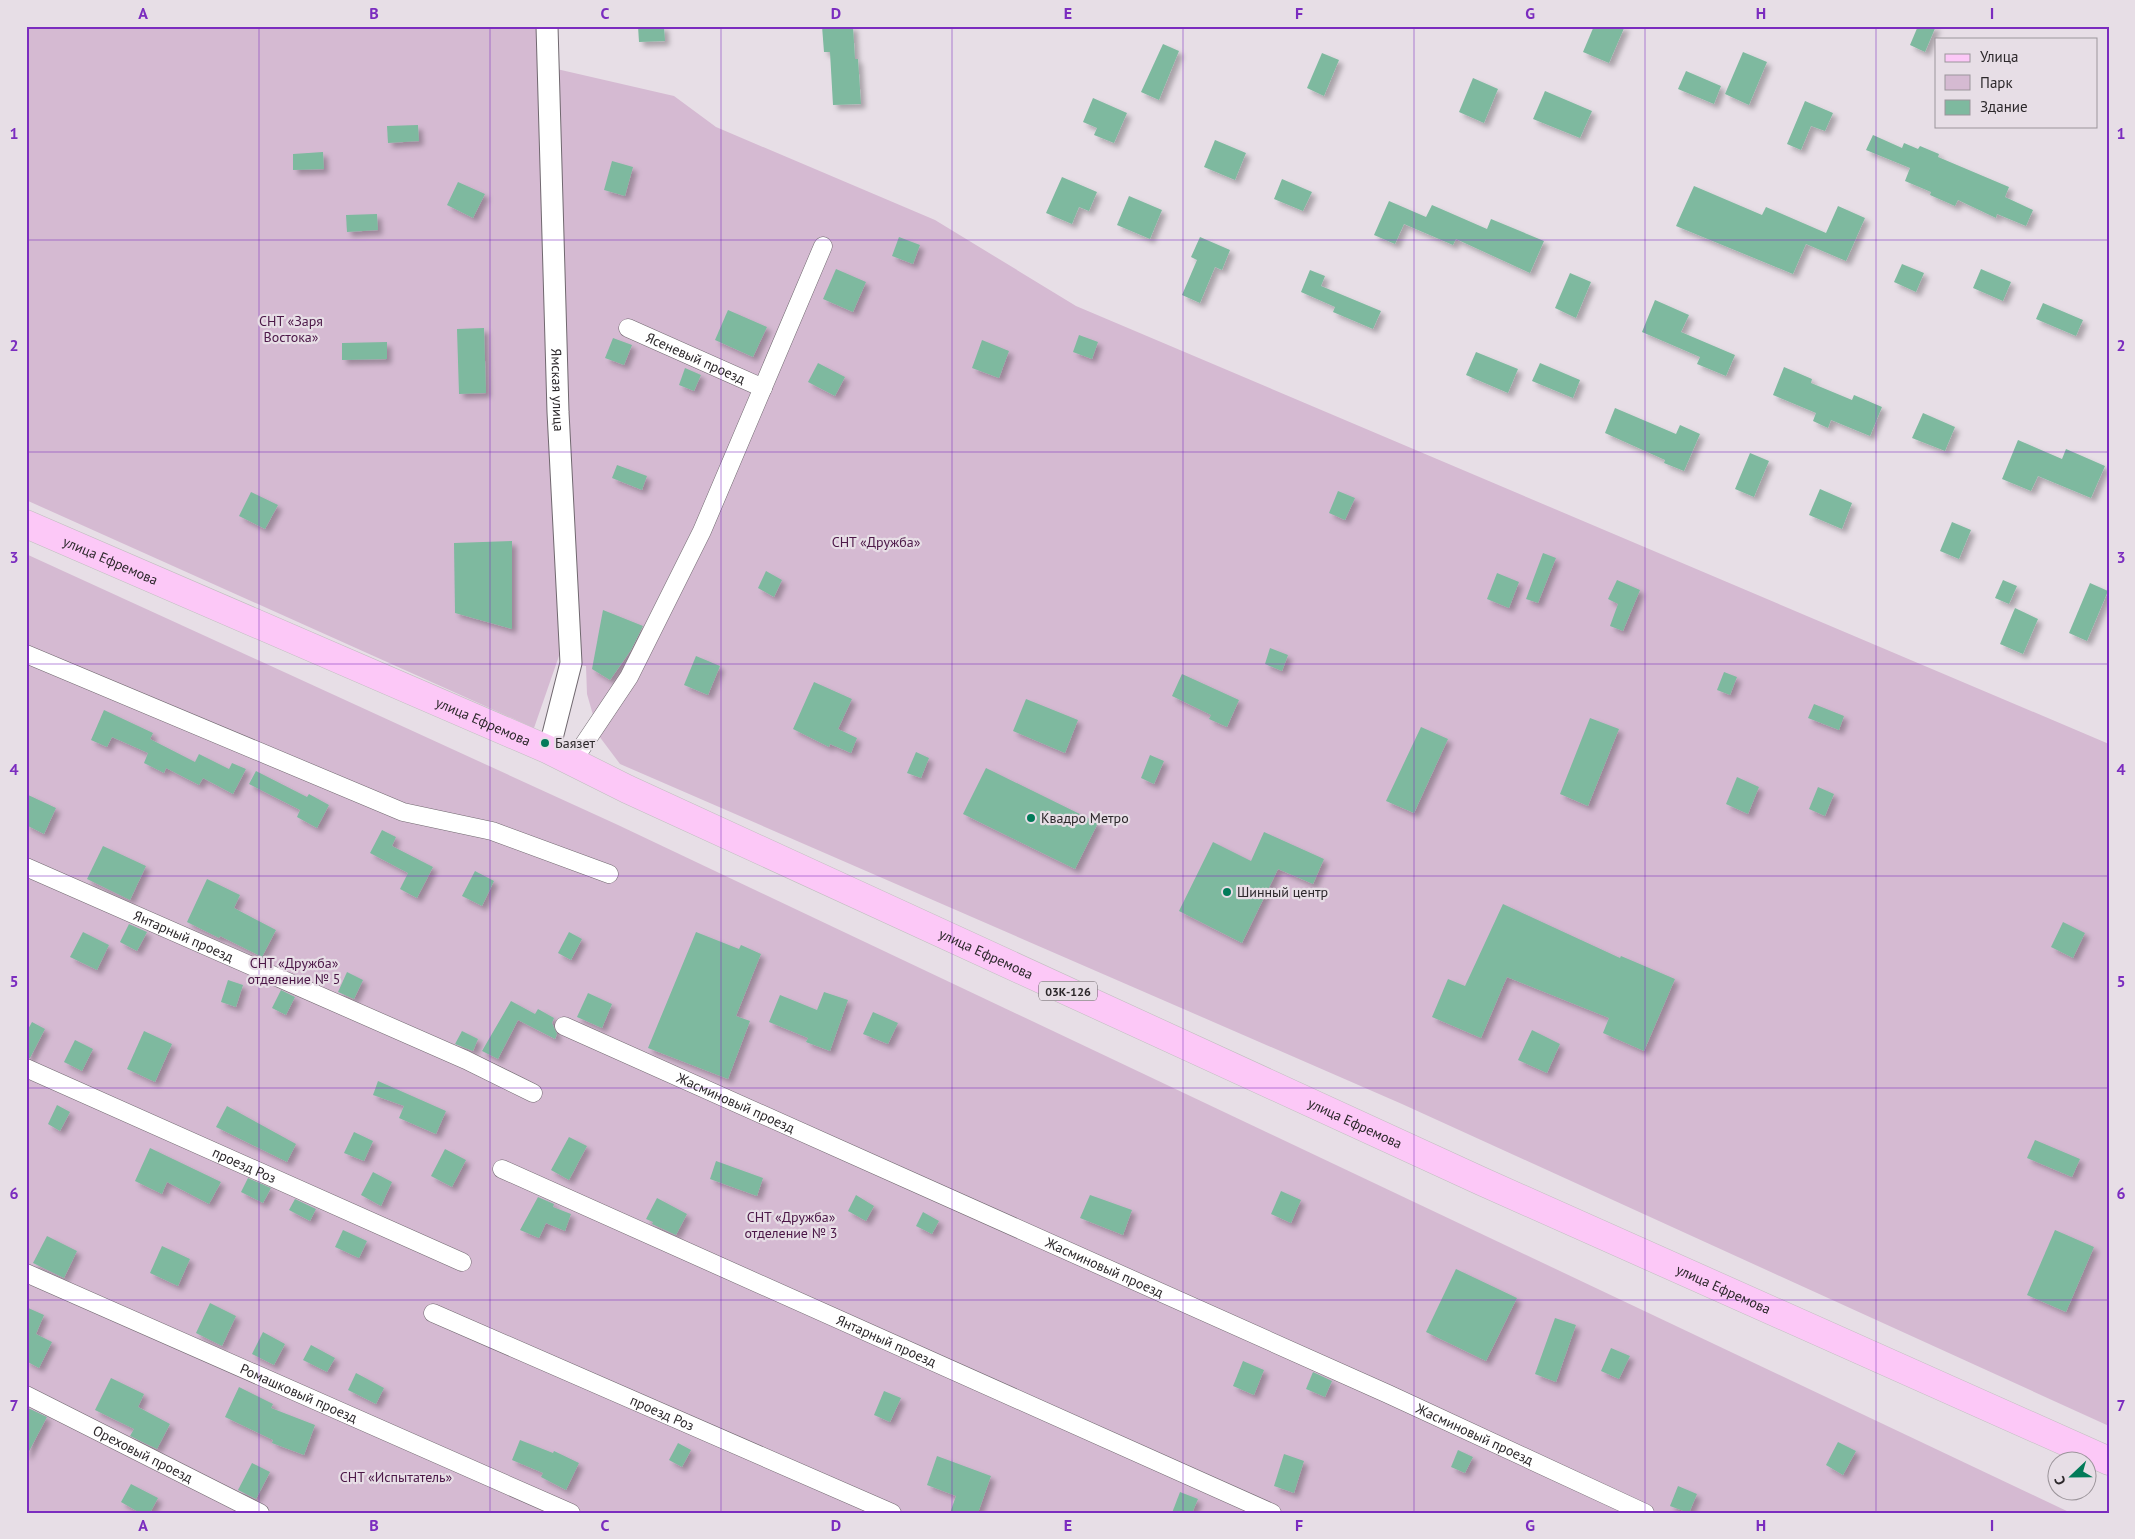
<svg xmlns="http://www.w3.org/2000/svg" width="2135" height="1539" font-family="'PT Sans',sans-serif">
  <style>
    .green { fill: #d5bad2 }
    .building { fill: #7eb99f; filter: url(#shadow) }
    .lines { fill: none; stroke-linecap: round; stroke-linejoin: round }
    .minor-casing { stroke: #70686f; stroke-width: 19 }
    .tertiary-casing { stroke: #70686f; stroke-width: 23 }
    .primary-casing { stroke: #c0bebf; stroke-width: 29 }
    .minor { stroke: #fff; stroke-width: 18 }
    .tertiary { stroke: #fff; stroke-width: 21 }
    .primary { stroke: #fcc8f7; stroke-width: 28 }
    .grid { fill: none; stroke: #7b2cbf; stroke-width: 1; stroke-opacity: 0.55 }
    .poi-dot { fill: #027b59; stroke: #e7dee6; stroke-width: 2 }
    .labels { text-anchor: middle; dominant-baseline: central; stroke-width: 4.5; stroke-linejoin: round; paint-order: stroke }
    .shield { fill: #e7dee6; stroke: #645f63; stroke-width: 1 }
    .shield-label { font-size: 12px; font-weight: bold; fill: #2c282b }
    .park-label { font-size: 14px; fill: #4b1747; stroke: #e7dee6 }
    .street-label { font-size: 14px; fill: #2c282b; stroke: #e7dee6 }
    .poi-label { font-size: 14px; fill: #2c282b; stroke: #e7dee6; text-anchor: start }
    .neatline { fill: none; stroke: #7b2cbf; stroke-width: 2 }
    .grid-label { font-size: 16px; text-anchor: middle; font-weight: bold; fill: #7b2cbf }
  </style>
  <defs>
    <filter id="shadow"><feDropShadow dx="4.5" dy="4.5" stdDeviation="2.5" flood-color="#0004"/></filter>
  </defs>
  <rect width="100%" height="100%" fill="#e7dee6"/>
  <!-- green -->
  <g class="green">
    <polygon points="26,26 547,26 548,67 674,96 716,127 935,220 1076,306 2109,744 2109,1426 1402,1104 620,764 599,736 587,694 586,666 574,664 558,412 560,653 534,728 26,500"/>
    <polygon points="26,554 618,825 2071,1513 26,1513"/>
  </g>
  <!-- building -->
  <g class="building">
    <polygon points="638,26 664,26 665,41 639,42"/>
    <polygon points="822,26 853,26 855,59 858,59 861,104 833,105 830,52 824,52"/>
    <polygon points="1594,26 1625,26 1609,63 1583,52"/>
    <polygon points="1918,26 1936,26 1925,52 1910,45"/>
    <polygon points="1163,44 1179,51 1159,100 1141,92"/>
    <polygon points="1743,52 1767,62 1749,105 1725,94"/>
    <polygon points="1322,53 1339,60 1324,96 1307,88"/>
    <polygon points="1686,71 1721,86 1714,104 1678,89"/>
    <polygon points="1473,78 1498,89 1484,123 1459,112"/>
    <polygon points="1545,91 1592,111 1580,138 1533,119"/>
    <polygon points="1093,98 1127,113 1114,143 1094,135 1097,128 1083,122"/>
    <polygon points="1805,101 1833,113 1825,131 1811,126 1801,150 1787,144"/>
    <polygon points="418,125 419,141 388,143 387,126"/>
    <polygon points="1873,135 1902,148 1904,143 1918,149 1920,146 1939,154 1938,157 2009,187 2005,197 2033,210 2026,226 1997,214 1996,218 1958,200 1955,206 1930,195 1931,192 1905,181 1910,168 1866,150"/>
    <polygon points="1215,140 1246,153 1235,180 1204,167"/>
    <polygon points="323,152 324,169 293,170 293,154"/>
    <polygon points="612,161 633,167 625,196 604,190"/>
    <polygon points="1062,177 1097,192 1089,211 1079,207 1072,224 1046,213"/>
    <polygon points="1282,179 1312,192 1303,211 1274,199"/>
    <polygon points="458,182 485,194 473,218 447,205"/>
    <polygon points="1694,186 1762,215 1766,207 1826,233 1838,206 1865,218 1846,261 1806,244 1793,274 1676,226"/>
    <polygon points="1129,196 1162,210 1150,239 1117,225"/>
    <polygon points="1389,201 1426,217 1432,205 1487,229 1491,219 1544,241 1530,273 1456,239 1453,245 1404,224 1395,244 1374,235"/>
    <polygon points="377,214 378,230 347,232 346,215"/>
    <polygon points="899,237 920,245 913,264 892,256"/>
    <polygon points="1200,237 1230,250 1222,270 1215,267 1200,303 1182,295 1197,260 1191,257"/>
    <polygon points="1902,264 1924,273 1916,292 1894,282"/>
    <polygon points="836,269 866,282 853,312 823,299"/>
    <polygon points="1981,269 2011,282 2003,301 1973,288"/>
    <polygon points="1310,270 1325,276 1321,286 1381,311 1373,329 1333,312 1335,307 1301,292"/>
    <polygon points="1570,273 1591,282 1576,318 1555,308"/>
    <polygon points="1655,300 1689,315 1681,332 1735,355 1726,376 1697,364 1700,357 1642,332"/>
    <polygon points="2043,303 2083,320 2076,336 2036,319"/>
    <polygon points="728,310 767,327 753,357 715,340"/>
    <polygon points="484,328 486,393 459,394 457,329"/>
    <polygon points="1079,335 1098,342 1092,359 1073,352"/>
    <polygon points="613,338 632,345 624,365 605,358"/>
    <polygon points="982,340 1009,351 999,378 972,368"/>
    <polygon points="387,342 387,359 342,360 342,343"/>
    <polygon points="1476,352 1518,369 1508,393 1466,375"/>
    <polygon points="818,363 845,377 835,396 808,382"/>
    <polygon points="1540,363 1580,380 1573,398 1532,381"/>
    <polygon points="1784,367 1812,379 1811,383 1852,400 1854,395 1882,407 1870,436 1831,420 1828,428 1813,421 1816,413 1773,395"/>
    <polygon points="685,368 701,375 694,391 679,385"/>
    <polygon points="1615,408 1676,434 1680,425 1700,434 1684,471 1664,463 1665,460 1605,433"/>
    <polygon points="1923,413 1955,427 1945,451 1912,438"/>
    <polygon points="2018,440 2062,459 2066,449 2105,466 2091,498 2038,476 2031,491 2002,479"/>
    <polygon points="1750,453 1769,461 1754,497 1735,489"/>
    <polygon points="617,465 647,476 642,490 612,478"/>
    <polygon points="1820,489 1852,503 1842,529 1809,515"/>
    <polygon points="1338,491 1355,498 1345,520 1329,513"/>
    <polygon points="251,492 278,505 265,529 239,516"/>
    <polygon points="1952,522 1971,530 1959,559 1940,551"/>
    <polygon points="512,541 512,629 455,613 454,543"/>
    <polygon points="1543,553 1556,558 1538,603 1526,599"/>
    <polygon points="766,571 782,580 774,597 758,588"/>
    <polygon points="1497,573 1519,582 1509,608 1487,599"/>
    <polygon points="1617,580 1640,590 1623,631 1610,626 1618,604 1608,599"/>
    <polygon points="2003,580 2017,586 2009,604 1995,598"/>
    <polygon points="2090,583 2108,591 2087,641 2069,633"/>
    <polygon points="2015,608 2038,619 2023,654 2000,644"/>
    <polygon points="603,610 643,626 631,650 610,680 592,669"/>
    <polygon points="1270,648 1288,655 1282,671 1265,664"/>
    <polygon points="696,656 720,666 708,695 684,685"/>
    <polygon points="1724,672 1737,677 1730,695 1717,690"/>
    <polygon points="1182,674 1239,700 1227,727 1209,719 1211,715 1172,696"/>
    <polygon points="814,682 852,699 838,729 857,738 851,753 830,744 829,747 793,729"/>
    <polygon points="1026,699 1078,720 1065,753 1013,731"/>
    <polygon points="1814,704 1844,716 1839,730 1808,718"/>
    <polygon points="104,710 153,733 150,739 195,762 199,754 229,769 232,763 246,769 233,794 203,778 199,785 166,768 164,773 144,763 148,753 112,737 107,747 91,740"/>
    <polygon points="1590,718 1619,729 1588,806 1560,794"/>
    <polygon points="1421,727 1448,739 1414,813 1386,801"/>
    <polygon points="916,752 929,758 921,778 907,773"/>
    <polygon points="1150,755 1164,761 1154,784 1141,778"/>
    <polygon points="986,768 1098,823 1075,869 963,814"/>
    <polygon points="256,771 307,797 309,794 329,805 317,828 297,817 300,810 249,784"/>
    <polygon points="1737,777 1759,787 1748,814 1726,804"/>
    <polygon points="1818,787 1834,794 1825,816 1809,809"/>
    <polygon points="26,794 56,808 44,834 26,825"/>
    <polygon points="382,830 396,837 392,846 433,867 417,898 400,889 408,873 370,853"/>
    <polygon points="1264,832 1324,859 1313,884 1278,869 1242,943 1179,911 1213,842 1251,861"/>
    <polygon points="103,846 146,866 130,900 87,879"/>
    <polygon points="475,871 494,881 482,906 462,896"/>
    <polygon points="207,879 240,895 234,908 276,930 262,957 220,936 219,938 187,922"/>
    <polygon points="1503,904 1620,958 1621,956 1675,979 1644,1051 1603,1033 1609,1018 1507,977 1481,1038 1432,1017 1448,979 1465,986"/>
    <polygon points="2063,922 2085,933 2073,958 2051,947"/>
    <polygon points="129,924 147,932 137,951 120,942"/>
    <polygon points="83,932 109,945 97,970 70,957"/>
    <polygon points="569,932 582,939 571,960 558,953"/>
    <polygon points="696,932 739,949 741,945 761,954 736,1016 750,1021 728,1079 648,1048"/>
    <polygon points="347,972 363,980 354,999 338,992"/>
    <polygon points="228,980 243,985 236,1007 221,1002"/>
    <polygon points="281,990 295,997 286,1015 272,1008"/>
    <polygon points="824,992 848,1000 830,1051 806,1042 808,1038 769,1022 780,995 817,1010"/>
    <polygon points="588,993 612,1004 602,1028 577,1017"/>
    <polygon points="511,1001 535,1014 538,1009 554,1018 552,1023 557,1034 555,1039 518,1020 498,1059 482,1051"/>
    <polygon points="873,1012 898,1023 888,1044 863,1034"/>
    <polygon points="32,1022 45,1029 30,1058 26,1058 26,1033"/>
    <polygon points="1532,1030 1560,1044 1547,1073 1518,1060"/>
    <polygon points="144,1031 172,1044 155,1082 127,1069"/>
    <polygon points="462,1031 478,1039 473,1051 455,1044"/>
    <polygon points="75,1040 93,1049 82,1071 64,1062"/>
    <polygon points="378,1081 446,1111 436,1134 399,1118 404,1106 373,1095"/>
    <polygon points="57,1105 70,1112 60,1131 48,1124"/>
    <polygon points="227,1106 296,1144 287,1162 216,1127"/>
    <polygon points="354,1132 373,1141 364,1161 344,1153"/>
    <polygon points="569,1137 587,1146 569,1180 551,1170"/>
    <polygon points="2035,1140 2080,1159 2072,1177 2027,1158"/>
    <polygon points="150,1148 221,1182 209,1204 167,1182 162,1194 135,1181"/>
    <polygon points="445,1149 466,1160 452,1187 431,1176"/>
    <polygon points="716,1161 763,1178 757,1196 710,1179"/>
    <polygon points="373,1172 392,1182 381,1206 361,1195"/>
    <polygon points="248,1178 271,1188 263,1203 241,1192"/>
    <polygon points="1281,1191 1301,1200 1291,1223 1271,1214"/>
    <polygon points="856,1195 874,1206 866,1221 848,1211"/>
    <polygon points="1090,1195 1132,1210 1123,1235 1080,1218"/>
    <polygon points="538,1197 554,1204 553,1207 571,1214 565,1231 546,1223 539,1238 520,1230"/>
    <polygon points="657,1198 687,1214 676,1235 652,1224 653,1222 646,1219"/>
    <polygon points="295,1199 316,1209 310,1221 289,1210"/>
    <polygon points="923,1212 939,1221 932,1234 916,1226"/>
    <polygon points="343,1230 367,1241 359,1258 335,1247"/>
    <polygon points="2055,1230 2094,1247 2066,1312 2027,1295"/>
    <polygon points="47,1236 77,1251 64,1278 33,1263"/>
    <polygon points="162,1246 190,1259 178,1286 150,1273"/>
    <polygon points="1456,1269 1517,1298 1486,1361 1426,1332"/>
    <polygon points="210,1303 236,1316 222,1346 196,1333"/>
    <polygon points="26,1307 44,1315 36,1334 52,1342 39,1368 26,1361"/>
    <polygon points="1555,1318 1576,1325 1556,1382 1535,1374"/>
    <polygon points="263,1332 285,1344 274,1365 252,1354"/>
    <polygon points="311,1345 335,1358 327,1372 303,1360"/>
    <polygon points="1611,1348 1630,1356 1619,1379 1601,1371"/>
    <polygon points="1243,1361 1264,1370 1254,1395 1233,1386"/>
    <polygon points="1313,1372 1332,1381 1325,1397 1306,1389"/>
    <polygon points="356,1373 384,1388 376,1404 348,1390"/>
    <polygon points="111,1378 144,1394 138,1407 170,1424 157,1449 130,1436 134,1429 95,1410"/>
    <polygon points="239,1387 273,1404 271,1408 315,1425 304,1455 272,1443 273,1440 225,1417"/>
    <polygon points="884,1391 901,1398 890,1422 874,1415"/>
    <polygon points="26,1407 47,1417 26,1457"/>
    <polygon points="520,1440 553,1453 554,1451 579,1463 566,1490 541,1477 543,1473 512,1460"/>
    <polygon points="1838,1442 1856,1451 1843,1475 1826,1465"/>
    <polygon points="678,1443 691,1450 682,1467 669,1460"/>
    <polygon points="1458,1450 1473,1457 1465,1473 1451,1467"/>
    <polygon points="1284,1454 1304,1461 1294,1493 1274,1486"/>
    <polygon points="937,1456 991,1476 978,1513 950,1513 956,1496 927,1485"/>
    <polygon points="252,1463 270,1472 256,1499 238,1490"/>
    <polygon points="131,1484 158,1498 150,1513 140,1513 121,1502"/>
    <polygon points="1678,1486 1697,1494 1689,1513 1670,1506"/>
    <polygon points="1180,1492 1198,1499 1192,1513 1172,1513"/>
  </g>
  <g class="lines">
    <defs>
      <g id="minor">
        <path id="s1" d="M628,328L763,388"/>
        <polyline points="26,654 403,812 492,831 609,874"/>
        <polyline points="572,762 629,677 702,531 823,246"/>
        <path id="s2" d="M26,867L466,1060L533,1093"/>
        <path id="s3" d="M564,1026L1388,1394L1645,1513"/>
        <path id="s4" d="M26,1068L462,1262"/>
        <path id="s5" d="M502,1169L1272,1513"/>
        <path id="s6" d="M26,1273L571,1513"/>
        <path id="s7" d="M433,1313L892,1513"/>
        <path id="s8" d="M26,1395L260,1513"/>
      </g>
      <g id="tertiary">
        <path id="s9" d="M547,26L558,412L571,663L549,750"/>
      </g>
      <g id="primary">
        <path id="s10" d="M26,524L549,750L627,789L1481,1181L2109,1461"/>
      </g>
    </defs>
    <!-- minor casing -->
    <use href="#minor" class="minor-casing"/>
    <!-- tertiary casing -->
    <use href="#tertiary" class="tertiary-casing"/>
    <!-- primary casing -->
    <use href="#primary" class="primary-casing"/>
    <!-- minor -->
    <use href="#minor" class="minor"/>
    <!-- tertiary -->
    <use href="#tertiary" class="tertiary"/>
    <!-- primary -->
    <use href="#primary" class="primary"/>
  </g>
  <!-- grid -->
  <path class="grid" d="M259,26V1513M490,26V1513M721,26V1513M952,26V1513M1183,26V1513M1414,26V1513M1645,26V1513M1876,26V1513M26,240H2109M26,452H2109M26,664H2109M26,876H2109M26,1088H2109M26,1300H2109"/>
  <!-- markers -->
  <g class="poi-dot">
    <circle cx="545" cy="743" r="5"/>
    <circle cx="1031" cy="818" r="5"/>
    <circle cx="1227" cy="892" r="5"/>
  </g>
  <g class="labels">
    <!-- shield labels -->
    <rect class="shield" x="1039" y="981.5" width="58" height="19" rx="4"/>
    <g class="shield-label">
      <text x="1068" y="991">03К-126</text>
    </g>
    <!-- park labels -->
    <g class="park-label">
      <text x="291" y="321">СНТ «Заря<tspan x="291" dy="16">Востока»</tspan></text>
      <text x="876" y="542">СНТ «Дружба»</text>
      <text x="294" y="963">СНТ «Дружба»<tspan x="294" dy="16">отделение № 5</tspan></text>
      <text x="791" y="1217">СНТ «Дружба»<tspan x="791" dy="16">отделение № 3</tspan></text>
      <text x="396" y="1477">СНТ «Испытатель»</text>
    </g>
    <!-- street labels -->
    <g class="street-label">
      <text stroke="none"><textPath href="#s1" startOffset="74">Ясеневый проезд</textPath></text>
      <text stroke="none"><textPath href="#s9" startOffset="364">Ямская улица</textPath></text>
      <text stroke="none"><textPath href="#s10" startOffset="92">улица Ефремова</textPath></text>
      <text stroke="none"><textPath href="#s10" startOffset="498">улица Ефремова</textPath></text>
      <text stroke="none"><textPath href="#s2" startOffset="172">Янтарный проезд</textPath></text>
      <text stroke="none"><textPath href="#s10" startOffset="1052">улица Ефремова</textPath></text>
      <text stroke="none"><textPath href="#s3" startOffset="188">Жасминовый проезд</textPath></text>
      <text stroke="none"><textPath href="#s10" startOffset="1458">улица Ефремова</textPath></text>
      <text stroke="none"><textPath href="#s4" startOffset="239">проезд Роз</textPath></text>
      <text stroke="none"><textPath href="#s3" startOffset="592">Жасминовый проезд</textPath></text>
      <text stroke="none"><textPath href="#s10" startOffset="1862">улица Ефремова</textPath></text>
      <text stroke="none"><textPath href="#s5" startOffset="421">Янтарный проезд</textPath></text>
      <text stroke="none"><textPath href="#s6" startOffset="298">Ромашковый проезд</textPath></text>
      <text stroke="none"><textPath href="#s7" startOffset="250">проезд Роз</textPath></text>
      <text stroke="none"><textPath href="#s3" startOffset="998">Жасминовый проезд</textPath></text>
      <text stroke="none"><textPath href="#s8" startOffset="131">Ореховый проезд</textPath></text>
    </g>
    <!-- poi labels -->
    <g class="poi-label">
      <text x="555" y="743">Баязет</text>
      <text x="1041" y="818">Квадро Метро</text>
      <text x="1237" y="892">Шинный центр</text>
    </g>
  </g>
  <!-- border -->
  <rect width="2135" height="1539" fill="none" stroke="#e7dee6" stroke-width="55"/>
  <!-- legend -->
  <rect x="1935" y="38" width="162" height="90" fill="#e7dee6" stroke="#9c959b"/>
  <rect x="1945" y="54" width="25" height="8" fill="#fcc8f7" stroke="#9c959b"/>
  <text x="1980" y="62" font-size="15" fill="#2c282b">Улица</text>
  <rect x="1945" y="75" width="25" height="15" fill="#d5bad2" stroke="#9c959b"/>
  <text x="1980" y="88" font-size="15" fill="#2c282b">Парк</text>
  <rect x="1945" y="100" width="25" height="15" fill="#7eb99f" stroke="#9c959b"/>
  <text x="1980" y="112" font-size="15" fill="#2c282b">Здание</text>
  <!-- north arrow -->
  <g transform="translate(2072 1476) rotate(248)"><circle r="24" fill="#e7dee6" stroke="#9c959b"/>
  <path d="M0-4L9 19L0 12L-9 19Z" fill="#027b59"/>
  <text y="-8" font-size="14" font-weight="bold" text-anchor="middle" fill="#2c282b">С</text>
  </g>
  <rect x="28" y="28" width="2080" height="1484" class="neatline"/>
  <g class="grid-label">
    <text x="143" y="19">A</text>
    <text x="374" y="19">B</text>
    <text x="605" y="19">C</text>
    <text x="836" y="19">D</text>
    <text x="1068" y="19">E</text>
    <text x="1299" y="19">F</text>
    <text x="1530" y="19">G</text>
    <text x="1761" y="19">H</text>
    <text x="1992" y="19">I</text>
    <text x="14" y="139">1</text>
    <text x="2121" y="139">1</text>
    <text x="14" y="351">2</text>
    <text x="2121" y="351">2</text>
    <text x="14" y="563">3</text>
    <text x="2121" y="563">3</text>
    <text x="14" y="775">4</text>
    <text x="2121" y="775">4</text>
    <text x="14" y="987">5</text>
    <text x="2121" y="987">5</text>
    <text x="14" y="1199">6</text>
    <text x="2121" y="1199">6</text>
    <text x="14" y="1411">7</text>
    <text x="2121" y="1411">7</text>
    <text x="143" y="1531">A</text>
    <text x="374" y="1531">B</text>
    <text x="605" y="1531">C</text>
    <text x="836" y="1531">D</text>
    <text x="1068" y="1531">E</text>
    <text x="1299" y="1531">F</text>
    <text x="1530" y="1531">G</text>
    <text x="1761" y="1531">H</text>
    <text x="1992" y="1531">I</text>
  </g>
</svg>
